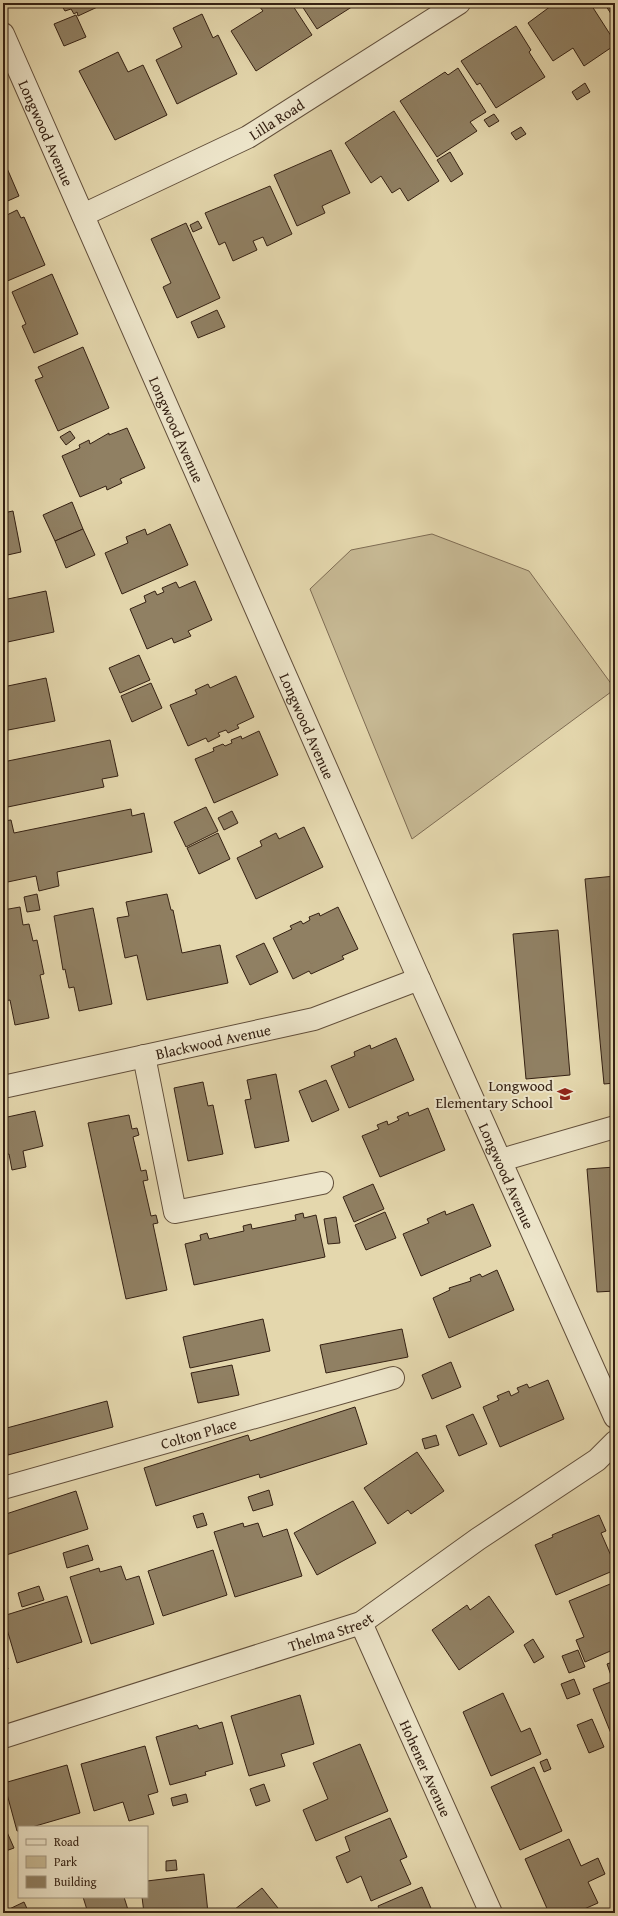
<svg xmlns="http://www.w3.org/2000/svg" width="618" height="1916" font-family="'Gentium Book Plus',serif">
  <style>
    .green { fill: #c6b893; stroke: #7e6c53 }
    .building { fill: #908063; stroke: #352113 }
    .lines { fill: none; stroke-linecap: round; stroke-linejoin: round }
    .minor-casing { stroke: #614e3a; stroke-width: 24 }
    .minor { stroke: #ede5ca; stroke-width: 22 }
    .labels { text-anchor: middle; dominant-baseline: central; stroke-width: 4; stroke-linejoin: round; paint-order: stroke }
    .street-label { font-size: 15px; fill: #352113; stroke: #ede5ca }
    .poi-label { font-size: 15px; fill: #352113; stroke: #ede5ca; text-anchor: end }
  </style>
  <rect width="100%" height="100%" fill="#e4d7ad"/>
  <filter id="stains"><feTurbulence type="fractalNoise" baseFrequency=".005" numOctaves="4"/><feColorMatrix values="0 0 0 0 .2 0 0 0 0 .09 0 0 0 0 .02 0 0 0 .5 -.17"/></filter>
  <radialGradient id="worn" r=".72"><stop offset=".6" stop-color="#630" stop-opacity="0"/><stop offset="1" stop-color="#630" stop-opacity=".3"/></radialGradient>
  <!-- green -->
  <polygon class="green" points="432,534 529,571 615,689 412,839 310,589 351,550"/>
  <!-- building -->
  <g class="building">
    <polygon points="44,3 54,3 46,7"/>
    <polygon points="60,3 106,3 78,16 77,12 74,14 71,9 65,11"/>
    <polygon points="265,3 291,3 312,35 256,71 231,31 263,11 259,6"/>
    <polygon points="300,3 358,3 317,29"/>
    <polygon points="555,3 590,3 615,42 615,45 584,66 573,48 553,61 528,23"/>
    <polygon points="604,3 615,3 615,20"/>
    <polygon points="202,14 213,38 218,35 237,74 177,104 156,60 182,47 173,28"/>
    <polygon points="76,15 86,37 64,46 54,24"/>
    <polygon points="516,26 531,50 529,52 545,77 496,108 480,83 477,85 461,61"/>
    <polygon points="118,52 128,72 143,65 167,115 115,140 79,71"/>
    <polygon points="458,68 486,112 470,122 477,131 437,157 400,101 445,72 448,75"/>
    <polygon points="585,83 590,92 577,100 572,92"/>
    <polygon points="394,111 439,181 408,201 400,188 392,193 381,176 371,183 345,143"/>
    <polygon points="494,114 499,121 489,127 484,120"/>
    <polygon points="521,127 526,134 516,140 511,133"/>
    <polygon points="331,150 350,193 322,206 325,213 297,226 274,175"/>
    <polygon points="450,152 463,174 451,182 437,160"/>
    <polygon points="3,159 19,196 3,203"/>
    <polygon points="270,186 292,234 267,246 263,237 253,241 257,250 233,261 225,242 219,245 205,213"/>
    <polygon points="17,210 21,218 24,217 45,265 5,282 3,277 3,217"/>
    <polygon points="198,221 202,228 193,232 190,225"/>
    <polygon points="186,223 220,298 177,318 163,287 171,283 151,239"/>
    <polygon points="52,274 78,334 34,353 22,326 26,324 12,292"/>
    <polygon points="217,310 225,327 198,338 191,322"/>
    <polygon points="83,347 109,408 58,431 35,380 43,377 38,367"/>
    <polygon points="127,428 145,468 120,479 122,483 107,490 106,486 80,497 62,456 80,448 79,445 89,440 90,444 109,433 109,435"/>
    <polygon points="70,431 75,438 66,445 60,437"/>
    <polygon points="72,502 83,529 55,541 43,515"/>
    <polygon points="13,511 21,552 3,556 3,513"/>
    <polygon points="170,524 188,565 122,594 105,553 128,543 126,537 145,529 147,535"/>
    <polygon points="83,529 95,555 66,568 55,541"/>
    <polygon points="195,581 212,620 188,631 191,636 174,643 172,638 147,649 130,609 146,602 144,596 155,591 157,595 164,592 162,588 176,582 179,588"/>
    <polygon points="46,591 54,632 3,643 3,600"/>
    <polygon points="139,655 150,680 120,693 109,668"/>
    <polygon points="236,676 254,717 237,725 239,728 228,733 226,730 218,733 220,736 208,742 206,738 188,746 170,705 197,694 195,690 208,684 210,688"/>
    <polygon points="46,678 55,721 3,731 3,687"/>
    <polygon points="151,683 162,708 132,722 121,696"/>
    <polygon points="259,731 278,775 214,803 195,759 214,751 213,748 223,744 225,746 232,743 231,740 241,736 242,739"/>
    <polygon points="110,740 118,776 102,779 104,787 3,808 3,762"/>
    <polygon points="206,807 218,831 186,847 174,822"/>
    <polygon points="131,809 132,816 144,813 152,852 57,872 59,886 39,891 36,876 3,883 3,821 11,820 14,833"/>
    <polygon points="232,811 238,823 224,830 218,818"/>
    <polygon points="304,827 323,867 256,899 237,858 262,846 260,841 276,833 279,839"/>
    <polygon points="218,833 230,859 199,874 187,848"/>
    <polygon points="615,876 615,1083 604,1084 585,879"/>
    <polygon points="37,894 40,910 27,912 24,897"/>
    <polygon points="167,894 171,910 173,910 182,953 220,945 228,983 147,1000 137,955 125,958 117,918 129,916 126,902"/>
    <polygon points="20,907 23,925 29,924 33,941 37,940 44,974 40,975 49,1018 15,1025 10,1000 4,1001 3,996 3,910"/>
    <polygon points="338,907 358,949 342,956 344,959 311,974 309,971 293,979 273,938 292,929 290,926 301,921 303,924 310,920 309,917 319,913 320,916"/>
    <polygon points="93,908 112,1004 79,1011 74,987 69,988 65,969 63,970 54,916"/>
    <polygon points="558,930 570,1075 526,1079 513,934"/>
    <polygon points="264,943 278,972 250,985 236,956"/>
    <polygon points="5,1008 7,1021 3,1022 3,1009"/>
    <polygon points="396,1038 414,1080 349,1108 331,1066 355,1056 354,1052 370,1045 371,1049"/>
    <polygon points="276,1074 289,1141 255,1148 245,1100 251,1099 247,1080"/>
    <polygon points="326,1080 339,1110 312,1122 299,1091"/>
    <polygon points="203,1082 208,1106 213,1105 223,1154 188,1161 174,1088"/>
    <polygon points="428,1108 445,1150 380,1177 362,1136 379,1129 377,1125 387,1121 388,1125 399,1120 397,1117 408,1112 409,1116"/>
    <polygon points="35,1111 43,1146 23,1151 26,1167 12,1170 9,1154 3,1155 3,1118"/>
    <polygon points="129,1115 132,1129 137,1128 139,1135 133,1137 141,1171 146,1170 148,1180 143,1181 151,1216 156,1215 158,1223 153,1224 167,1290 126,1299 88,1123"/>
    <polygon points="615,1167 615,1291 597,1292 587,1169"/>
    <polygon points="373,1184 384,1209 354,1222 343,1197"/>
    <polygon points="473,1204 491,1246 421,1276 403,1234 429,1223 427,1219 445,1211 446,1215"/>
    <polygon points="385,1212 396,1238 366,1250 355,1225"/>
    <polygon points="303,1213 304,1218 316,1215 325,1257 194,1285 185,1244 201,1240 200,1235 207,1233 209,1239 244,1231 243,1226 251,1224 252,1229 296,1220 295,1215"/>
    <polygon points="336,1217 340,1243 328,1244 324,1219"/>
    <polygon points="497,1270 514,1310 449,1338 433,1298 450,1290 449,1288 471,1281 470,1278 480,1274 482,1277"/>
    <polygon points="263,1319 270,1351 190,1368 183,1337"/>
    <polygon points="402,1329 408,1357 326,1373 320,1345"/>
    <polygon points="451,1362 461,1387 432,1399 422,1375"/>
    <polygon points="232,1365 239,1395 198,1403 191,1373"/>
    <polygon points="548,1380 564,1419 500,1447 483,1407 499,1400 497,1396 509,1391 511,1396 519,1392 517,1388 527,1384 529,1388"/>
    <polygon points="107,1401 113,1427 8,1455 3,1429"/>
    <polygon points="355,1407 367,1444 260,1478 259,1474 156,1506 144,1468 248,1435 250,1441"/>
    <polygon points="473,1414 487,1444 459,1456 446,1426"/>
    <polygon points="436,1435 439,1445 425,1449 422,1439"/>
    <polygon points="417,1452 444,1491 411,1514 408,1510 388,1524 364,1488"/>
    <polygon points="269,1490 273,1505 253,1511 248,1497"/>
    <polygon points="76,1491 88,1529 3,1556 3,1515"/>
    <polygon points="353,1501 376,1543 317,1575 294,1533"/>
    <polygon points="203,1513 207,1525 197,1528 193,1516"/>
    <polygon points="599,1515 606,1531 601,1533 615,1565 615,1570 556,1595 535,1545 553,1537 552,1535"/>
    <polygon points="243,1523 244,1527 258,1523 263,1537 287,1529 302,1576 235,1597 214,1532"/>
    <polygon points="88,1545 93,1560 67,1568 63,1553"/>
    <polygon points="213,1550 227,1595 163,1616 148,1571"/>
    <polygon points="121,1566 126,1580 139,1576 154,1624 91,1644 70,1577 99,1568 100,1572"/>
    <polygon points="615,1582 615,1649 585,1662 576,1640 584,1637 569,1601"/>
    <polygon points="39,1586 44,1600 22,1607 18,1593"/>
    <polygon points="67,1596 82,1642 17,1663 3,1616"/>
    <polygon points="489,1596 514,1632 459,1670 432,1630 467,1605 470,1610"/>
    <polygon points="533,1639 544,1657 534,1663 524,1645"/>
    <polygon points="578,1650 585,1667 569,1673 562,1656"/>
    <polygon points="3,1653 8,1669 3,1671"/>
    <polygon points="615,1661 615,1735 612,1736 593,1689 613,1681 607,1664"/>
    <polygon points="574,1679 580,1694 567,1699 561,1684"/>
    <polygon points="503,1693 521,1732 530,1728 541,1754 491,1776 463,1712"/>
    <polygon points="300,1695 314,1744 281,1754 285,1766 249,1776 231,1716"/>
    <polygon points="592,1719 604,1747 589,1753 577,1725"/>
    <polygon points="222,1722 233,1764 205,1772 206,1775 170,1785 156,1737 197,1725 199,1729"/>
    <polygon points="360,1744 388,1811 316,1841 303,1810 328,1799 313,1763"/>
    <polygon points="145,1746 158,1792 148,1795 154,1814 129,1821 123,1802 94,1811 81,1764"/>
    <polygon points="547,1759 551,1769 544,1772 540,1762"/>
    <polygon points="67,1765 80,1813 32,1827 19,1827 19,1831 17,1831 4,1783"/>
    <polygon points="534,1767 562,1831 520,1850 491,1787"/>
    <polygon points="264,1784 270,1801 256,1806 250,1789"/>
    <polygon points="186,1794 188,1802 173,1806 171,1798"/>
    <polygon points="390,1818 407,1857 400,1860 411,1884 371,1901 361,1876 347,1883 336,1857 350,1851 345,1837"/>
    <polygon points="3,1823 14,1848 3,1852"/>
    <polygon points="569,1839 581,1866 598,1858 605,1874 588,1882 598,1903 575,1913 549,1913 525,1859"/>
    <polygon points="3,1852 7,1862 3,1864"/>
    <polygon points="176,1860 177,1870 166,1871 166,1861"/>
    <polygon points="204,1874 208,1913 144,1913 142,1897 147,1897 147,1881"/>
    <polygon points="422,1887 433,1913 381,1913 378,1906"/>
    <polygon points="262,1888 282,1913 230,1913"/>
    <polygon points="83,1897 124,1897 129,1913 88,1913"/>
    <polygon points="24,1902 29,1913 3,1913 3,1912"/>
  </g>
  <g class="lines">
    <defs>
      <g id="minor">
        <path id="s1" d="M3,34L419,979L615,1417"/>
        <path id="s2" d="M83,215L248,137L459,3"/>
        <polyline points="144,1056 175,1212 322,1183"/>
        <path id="s3" d="M3,1087L314,1019L419,979"/>
        <polyline points="501,1160 615,1127"/>
        <path id="s4" d="M3,1488L393,1378"/>
        <path id="s5" d="M361,1623L491,1913"/>
        <path id="s6" d="M3,1737L361,1623L478,1539L597,1460L615,1442"/>
      </g>
    </defs>
    <!-- minor casing -->
    <use href="#minor" class="minor-casing"/>
    <!-- minor -->
    <use href="#minor" class="minor"/>
  </g>
  <!-- icons -->
  <defs>
    <symbol id="school-bare" viewBox="-9 -9 18 18"><path d="M0-5L7-2L0 1L-7-2ZM-4 1L0 2.5L4 1V4Q0 6-4 4Z" fill="#8f2418" stroke="#ede5ca" stroke-width="2.5" paint-order="stroke"/></symbol>
  </defs>
  <g fill-rule="evenodd">
    <use href="#school-bare" x="554" y="1083" width="22" height="22"/>
  </g>
  <g class="labels">
    <!-- street labels -->
    <g class="street-label">
      <text stroke="none"><textPath href="#s2" startOffset="216">Lilla Road</textPath></text>
      <text stroke="none"><textPath href="#s1" startOffset="108">Longwood Avenue</textPath></text>
      <text stroke="none"><textPath href="#s1" startOffset="432">Longwood Avenue</textPath></text>
      <text stroke="none"><textPath href="#s1" startOffset="756">Longwood Avenue</textPath></text>
      <text stroke="none"><textPath href="#s3" startOffset="215">Blackwood Avenue</textPath></text>
      <text stroke="none"><textPath href="#s1" startOffset="1248">Longwood Avenue</textPath></text>
      <text stroke="none"><textPath href="#s4" startOffset="203">Colton Place</textPath></text>
      <text stroke="none"><textPath href="#s6" startOffset="344">Thelma Street</textPath></text>
      <text stroke="none"><textPath href="#s5" startOffset="159">Hohener Avenue</textPath></text>
    </g>
    <!-- poi labels -->
    <g class="poi-label">
      <text x="553" y="1085">Longwood<tspan x="553" dy="17">Elementary School</tspan></text>
    </g>
  </g>
  <!-- margin -->
  <rect width="618" height="1916" fill="none" stroke="#e4d7ad" stroke-width="16"/>
  <rect x="4" y="4" width="610" height="1908" fill="none" stroke="#352113" stroke-width="2"/>
  <rect x="8" y="8" width="602" height="1900" fill="none" stroke="#352113"/>
  <!-- legend -->
  <rect x="18" y="1826" width="130" height="72" fill="#ede5ca" stroke="#a39781"/>
  <rect x="26" y="1839" width="20" height="6" fill="#ede5ca" stroke="#a39781"/>
  <text x="54" y="1846" font-size="12" fill="#352113">Road</text>
  <rect x="26" y="1856" width="20" height="12" fill="#c6b893" stroke="#a39781"/>
  <text x="54" y="1866" font-size="12" fill="#352113">Park</text>
  <rect x="26" y="1876" width="20" height="12" fill="#908063" stroke="#a39781"/>
  <text x="54" y="1886" font-size="12" fill="#352113">Building</text>
  <rect width="100%" height="100%" filter="url(#stains)"/>
  <rect width="100%" height="100%" fill="url(#worn)"/>
</svg>
